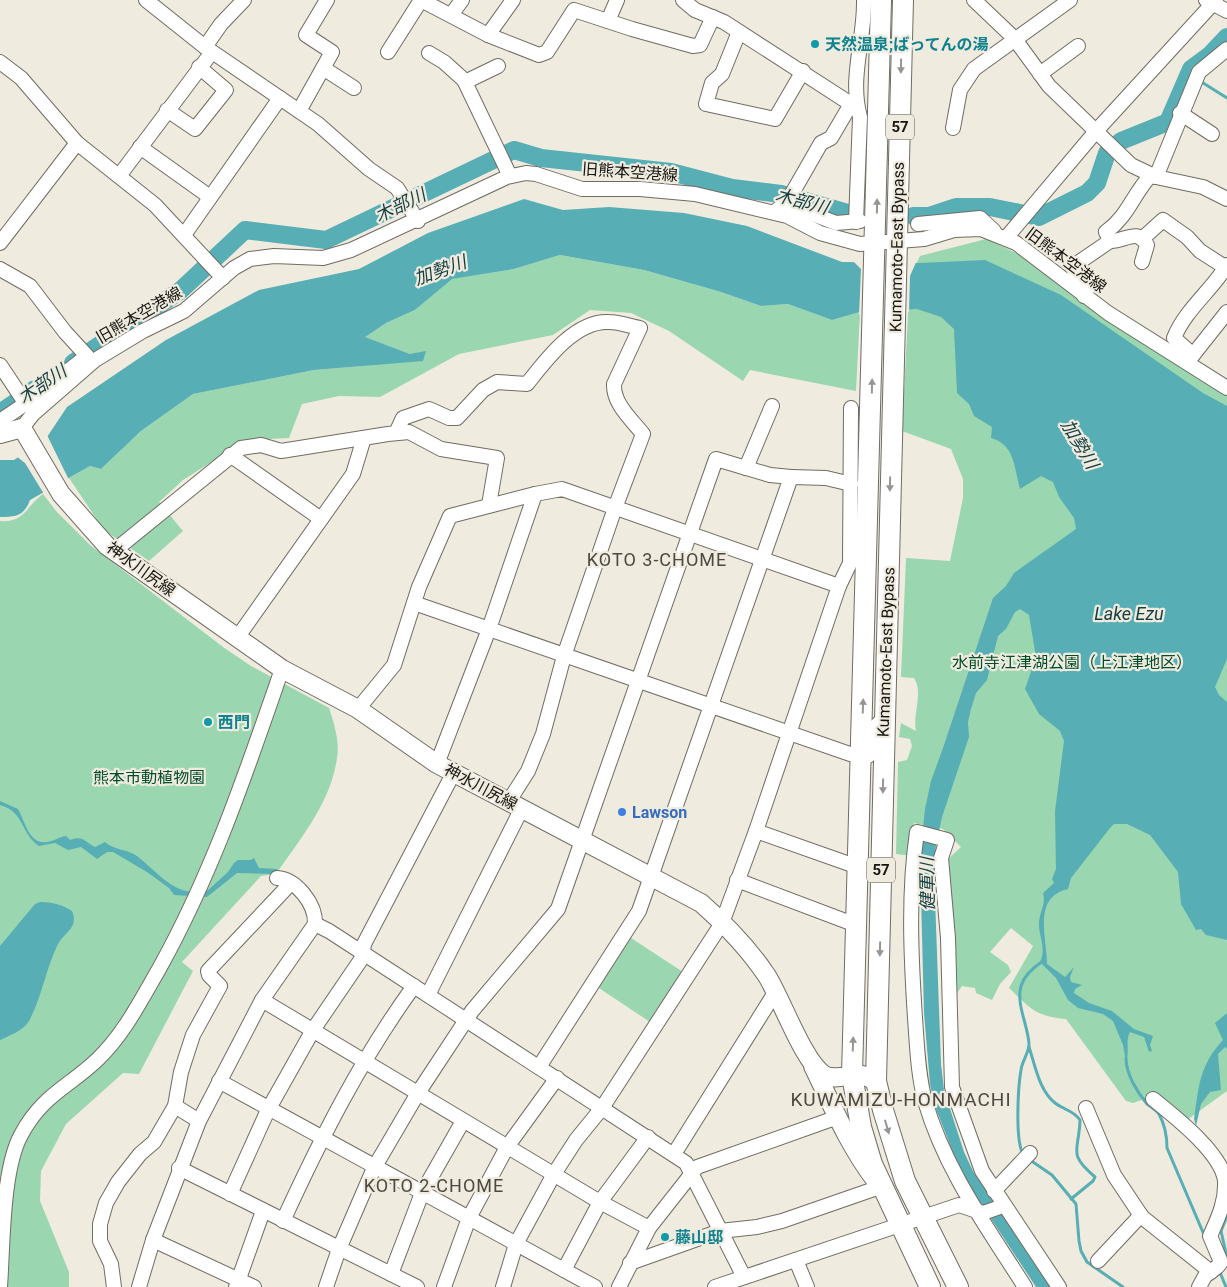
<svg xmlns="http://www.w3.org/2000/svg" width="1227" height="1287" font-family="Roboto,'Noto Sans JP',sans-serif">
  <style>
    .green { fill: #9ad7b0 }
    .water { fill: #57aeb4 }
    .pier { fill: #f0ebdf }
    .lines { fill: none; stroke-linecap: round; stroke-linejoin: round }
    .stream { stroke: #57aeb4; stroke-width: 3 }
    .river { stroke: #57aeb4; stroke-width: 18 }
    .minor-casing { stroke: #706c62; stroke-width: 16 }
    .major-casing { stroke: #706c62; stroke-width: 20 }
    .highway-casing { stroke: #706c62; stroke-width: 22 }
    .minor { stroke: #fff; stroke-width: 14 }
    .major { stroke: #fff; stroke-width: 18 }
    .highway { stroke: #fff; stroke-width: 20 }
    .oneway { fill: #979694 }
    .culture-dot { fill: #0f9aa8; stroke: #f0ebdf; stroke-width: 2 }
    .shop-dot { fill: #3f7fe0; stroke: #f0ebdf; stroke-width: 2 }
    .labels { text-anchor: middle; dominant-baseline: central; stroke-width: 4.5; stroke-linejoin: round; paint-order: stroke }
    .shield { fill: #f0ebdf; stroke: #58554f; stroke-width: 1 }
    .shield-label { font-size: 15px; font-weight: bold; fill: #171511 }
    .culture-label { font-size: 16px; font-weight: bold; fill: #0d838f; stroke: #f0ebdf; text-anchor: start }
    .street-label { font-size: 16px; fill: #171511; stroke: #f0ebdf }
    .park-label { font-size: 16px; fill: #004d2b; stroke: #f0ebdf }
    .shop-label { font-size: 16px; font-weight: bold; fill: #366cbe; stroke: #f0ebdf; text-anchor: start }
    .water-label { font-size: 18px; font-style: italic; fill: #143e41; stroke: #f0ebdf }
    .neighbourhood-label { font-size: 18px; letter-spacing: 1px; fill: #4e4940; stroke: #f0ebdf }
    .quarter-label { font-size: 19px; letter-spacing: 1px; fill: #4e4940; stroke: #f0ebdf }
  </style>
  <rect width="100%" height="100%" fill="#f0ebdf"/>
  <!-- green -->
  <g class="green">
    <path d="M986,239L1021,255L1080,299L1189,373L1227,395V1091L1187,1120L1148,1098L1133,1103L1126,1101L1066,1019C1035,1016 1031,1009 1009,988L1033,946L1011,928L990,952L1008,965L1011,972L1000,984L992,1000L976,993L975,988L962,986L952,1000L948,859L961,847L943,829L914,823L912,856L896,854L898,762L907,760L912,746L910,739L899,737L901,723L916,731C912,713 924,694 914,678L901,677L906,558L950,561L963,498V479L951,449L902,431L910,276L920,256Z"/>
    <polygon points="560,255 644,270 721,292 761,306 788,304 832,320 860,312 856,391 750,370 743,381 669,331 631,313 590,310 553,335 459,354 380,397 339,396 302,404 289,438 246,440 183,480 159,502 183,531 149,561 104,530 69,478 90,466 101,469 141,431 193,394 314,370 361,366 410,354 364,337 386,323 415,310 451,279 514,269"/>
    <path d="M43,494L56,511L90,545L223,647L251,666L329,708C334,723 340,742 337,758C331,802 301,838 276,874L261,876L182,962L193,971L139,1074L123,1073L66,1124L41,1171L40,1201L69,1272V1287H0V521C25,523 26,506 43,494Z"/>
    <polygon points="628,936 686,974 653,1024 596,986"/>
  </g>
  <!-- water -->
  <g class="water">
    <path d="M524,199L563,210L609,207L684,213L747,226L842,262L920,263L985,260L1061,295L1203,393L1227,406V659L1215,687L1219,695L1227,702V940L1206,935L1201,929L1196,930L1181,904L1178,872L1150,835L1127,824H1114L1110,828L1071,878L1068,889C1032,897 1047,938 1047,964L1065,977L1074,967L1070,977L1071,982L1082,985L1075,989L1074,993L1089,1003L1112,1011L1134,1029L1153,1036L1150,1045L1152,1051L1149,1052L1144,1037L1130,1032C1125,1041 1130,1052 1126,1062L1123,1045L1113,1021L1103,1014L1078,1008L1068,1000L1056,978L1040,962C1047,948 1038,935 1039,922C1040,911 1046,904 1043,893L1054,883L1052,879L1056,869L1055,811L1064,741L1060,731L1039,714L1025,689L1036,657L1029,615L1020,609L1015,612L1006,629L998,636L987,680L976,693L971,709L968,722L969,737L942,817L936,845L934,870L941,1064L944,1090L964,1152L974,1173L994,1203L1002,1209L1052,1287H1036L961,1173L934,1104L930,1084L924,1013L920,857L925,809L931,781L943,748L993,598L1006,586L1014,573L1076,529L1074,518L1059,497L1053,482L1041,476L1020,489C1014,467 1015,445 991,438L992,427L974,416L969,404L957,393L954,329L941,317L917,309L860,312L832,320L788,304L761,306L721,292L644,270L560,255L514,269L452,279L415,310L386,323L365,337L410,354L426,351L423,361L314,370L193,394L141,431L101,469L90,466L30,500C24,516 16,517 0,517V460H14L47,437L67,407L166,340L259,290L359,269L428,233Z"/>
    <path d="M0,801L18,809C25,821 29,845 47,842C54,841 59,837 66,836L70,840C83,835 85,842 95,847L105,842C113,850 127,849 137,856C159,873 175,898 207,891L228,872L234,863L238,860H251L254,858L259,868L277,869V874L237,873L207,897L174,895L169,888L147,872L113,852H107L97,859L81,847L68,850L55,843L39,846C20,833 25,812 0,805Z"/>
    <path d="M40,902C52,902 63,905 72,911C79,928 65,931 58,944C46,968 42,997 29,1021C24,1030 9,1036 0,1040V946L35,904Z"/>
    <path d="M1227,1013V1049L1225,1047L1218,1054L1221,1090L1210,1092L1201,1104L1196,1126L1194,1119C1199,1086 1199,1066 1223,1040L1215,1023Z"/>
  </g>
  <!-- pier -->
  <g class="pier">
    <polygon points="852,260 917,260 910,276 909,312 859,315 861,269"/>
    <polygon points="47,435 69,480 44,494 25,463 16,456"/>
  </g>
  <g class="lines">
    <!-- stream -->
    <g class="stream">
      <polyline points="1200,81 1227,98"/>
      <path d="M1029,1047C1035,1065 1039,1090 1055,1103C1064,1110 1073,1110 1080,1120C1079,1152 1067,1153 1095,1177L1093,1181L1071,1199"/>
      <path d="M1126,1058C1126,1074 1137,1092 1147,1104C1151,1107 1156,1110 1159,1114C1165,1125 1167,1137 1167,1148L1205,1237"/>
      <path d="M1023,1154C1015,1140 1018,1087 1021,1070C1022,1061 1029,1053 1029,1044C1028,1025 1016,1005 1021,986C1024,975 1034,967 1043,961"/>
      <polyline points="1030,1160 1052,1175 1076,1204 1079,1241 1081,1251 1087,1262 1123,1287"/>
      <polyline points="1227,1216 1221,1231 1227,1258"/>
      <polyline points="1219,1270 1226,1287"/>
    </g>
    <!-- river -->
    <g class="river">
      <polyline points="913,216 929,216 956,207 990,207 1039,217 1087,193 1097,183 1107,153 1121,141 1168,122 1191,69 1210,55 1227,37"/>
      <polyline points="73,363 181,290 245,230 326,240 514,150 541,158 671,172 732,188 781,194 851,214"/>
      <polyline points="0,413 35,389"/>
    </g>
    <defs>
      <g id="minor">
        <polyline points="146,0 205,47 318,124 369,169 397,188 418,221"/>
        <polyline points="683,0 695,10 724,22 851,104 856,104"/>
        <polyline points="974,0 1014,38 1049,86 1131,165 1156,177 1203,187 1227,199"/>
        <polyline points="1206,0 1227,11"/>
        <polyline points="451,15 462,0"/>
        <polyline points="608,21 617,0"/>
        <polyline points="739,32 722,74 712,83 706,104 775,119 803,71"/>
        <polyline points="488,35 513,0"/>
        <polyline points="205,47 221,24 244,0"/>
        <polyline points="388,52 421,0 488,35 539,55 547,52 574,10 632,29 693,46 700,45 713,17"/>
        <polyline points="429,53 444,62 464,80 510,176"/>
        <polyline points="0,62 21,78 77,143 155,205 223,278"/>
        <polyline points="323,68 354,88"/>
        <polyline points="1040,74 1078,46"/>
        <polyline points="465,82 498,66"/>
        <polyline points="167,110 195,129 226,90 199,67"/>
        <polyline points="299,111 332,52 306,35 327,0"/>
        <polyline points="1180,113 1212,134"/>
        <polyline points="953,128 960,90 974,69 1070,0"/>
        <polyline points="140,147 210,197"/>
        <polyline points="119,176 212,52"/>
        <polyline points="1156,177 1199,72 1227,49"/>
        <polyline points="786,204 821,143 831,138 851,104"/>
        <polyline points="778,209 786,204 836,223 860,221"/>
        <path d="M856,222L860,117C849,78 865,39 864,0"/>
        <polyline points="918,224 980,218 994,231"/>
        <polyline points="184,235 280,98"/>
        <polyline points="1006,238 1097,130 1216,0"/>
        <polyline points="1142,239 1163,220 1187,237 1200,251 1225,267"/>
        <path d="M1110,241C1124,242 1138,227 1147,245L1142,262"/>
        <polyline points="0,243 77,143"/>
        <polyline points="0,269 30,286 65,332 87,356"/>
        <path d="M1084,296L1087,290L1072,267L1110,241L1106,232C1129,215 1133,194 1151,175"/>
        <polyline points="1193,355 1227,312"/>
        <path d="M1187,362L1193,355L1174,338C1185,310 1212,290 1227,265"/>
        <polyline points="0,365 22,398 28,402 83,359"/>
        <polyline points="0,421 28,402"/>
        <polyline points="22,428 33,414 95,360 143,331 184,311 234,268 250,259 274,256 323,258 351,250 507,177 526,173 536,174 582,189 640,189 695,194 787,216 820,233 860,244 924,239 954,230 981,229 1016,243 1108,313 1227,388"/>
        <path d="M396,433L403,418L429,409L449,418H457L483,390L497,382L527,384C545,361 575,320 609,322C619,322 630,326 640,328L614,384C613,404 632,420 643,434L615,508L564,656L543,734L528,771L509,801"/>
        <polyline points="230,455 321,519"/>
        <polyline points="746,468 772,406"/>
        <polyline points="791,477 826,478 851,484"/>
        <polyline points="114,551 241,448 261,445 281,451 388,434 409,432 441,449 497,458 489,505"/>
        <polyline points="839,586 850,563 851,408"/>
        <polyline points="414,603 850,754 868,756 873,752 875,727 883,719"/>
        <polyline points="237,638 353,474 364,438"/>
        <polyline points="358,709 394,665 419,587 450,516 535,494 562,489 839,586 756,831 722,923 602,1108 576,1140 554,1174 516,1244 503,1287"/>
        <polyline points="437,764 489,629 535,494"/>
        <polyline points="756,831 858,867"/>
        <path d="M277,878C296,879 316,904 315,924"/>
        <polyline points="737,880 856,925"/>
        <polyline points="428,995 522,808"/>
        <polyline points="262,1000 600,1202 649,1228"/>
        <polyline points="219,1081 595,1287"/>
        <path d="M1153,1099C1174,1116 1222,1153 1225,1181C1226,1202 1218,1218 1210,1236L1221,1262L1218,1266"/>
        <polyline points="175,1106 199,1121"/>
        <polyline points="1086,1108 1114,1175 1142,1217 1211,1272"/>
        <polyline points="674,1154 776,991"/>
        <polyline points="179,1168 417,1287"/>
        <polyline points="994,1191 1030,1153"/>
        <polyline points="230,1194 268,1110 313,1030 362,958 364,944 454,772"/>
        <path d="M283,1221C321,1138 361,1059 414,986"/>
        <polyline points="153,1240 254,1287"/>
        <polyline points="796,1260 807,1287"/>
        <polyline points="1098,1261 1141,1215"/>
        <polyline points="630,1263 720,1231 757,1227 782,1221 880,1187"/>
        <polyline points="564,1270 600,1202 648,1137"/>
        <polyline points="391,1274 422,1193 463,1121"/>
        <path d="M0,1287C3,1245 2,1170 21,1135C42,1095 69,1087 98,1059C124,1034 141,1000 159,969C213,872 246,773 282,669"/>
        <polyline points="114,1287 111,1264 100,1241 100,1224 106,1203 118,1182 140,1154 154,1142 175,1106 181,1072 193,1035 220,986 209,975 208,971 291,883"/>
        <polyline points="139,1287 153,1240 199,1121 262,1000 315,924 329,931 686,1163 744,1277"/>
        <polyline points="236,1287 263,1211"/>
        <polyline points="326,1287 339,1249 374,1168 418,1093 472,1011 558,909 716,459 770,475 791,477 639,911 539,1067"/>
        <polyline points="444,1287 469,1218 507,1147 557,1078"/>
        <polyline points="619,1287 649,1228 697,1167 838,1117"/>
        <polyline points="715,1287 959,1205 983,1213 1003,1206"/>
        <path d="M1025,1287C987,1227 945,1170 925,1101C918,1075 917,1045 915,1018C911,957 908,893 917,832L947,840L941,858L948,938L952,1087L982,1171L1059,1287"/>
        <polyline points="1199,1287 1205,1276 1217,1267"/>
      </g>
      <g id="major">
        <path d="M0,434L22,428L61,494L107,546L282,669L358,709L437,764L701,903C726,925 749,949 767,976C782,1000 803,1061 824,1075C835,1081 850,1074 862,1075C866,1076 871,1079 876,1081"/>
        <path d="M813,1066C832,1105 849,1146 876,1181"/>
      </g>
      <g id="highway">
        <polyline points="881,0 852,1075 861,1127 872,1164 930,1287"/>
        <polyline points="903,0 876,1081 883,1110 905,1181 958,1287"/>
      </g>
    </defs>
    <!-- minor casing -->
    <use href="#minor" class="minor-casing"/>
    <!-- major casing -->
    <use href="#major" class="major-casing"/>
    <!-- highway casing -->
    <use href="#highway" class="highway-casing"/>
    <!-- minor -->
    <use href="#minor" class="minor"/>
    <!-- major -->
    <use href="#major" class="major"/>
    <!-- highway -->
    <use href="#highway" class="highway"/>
  </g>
  <!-- one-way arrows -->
  <defs><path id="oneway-solid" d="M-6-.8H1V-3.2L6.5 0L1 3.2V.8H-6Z" transform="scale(1.25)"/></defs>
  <g class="oneway">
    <use href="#oneway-solid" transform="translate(901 66) rotate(91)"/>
    <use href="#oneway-solid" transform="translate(877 206) rotate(-89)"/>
    <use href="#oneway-solid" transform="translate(872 386) rotate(-89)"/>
    <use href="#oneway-solid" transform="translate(890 484) rotate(91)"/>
    <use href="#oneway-solid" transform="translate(863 706) rotate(-88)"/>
    <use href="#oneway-solid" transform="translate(883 786) rotate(91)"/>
    <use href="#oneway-solid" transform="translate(880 949) rotate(91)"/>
    <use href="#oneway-solid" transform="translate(853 1044) rotate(-88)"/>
    <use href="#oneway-solid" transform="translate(887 1127) rotate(74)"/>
  </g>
  <!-- markers -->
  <g class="culture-dot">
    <circle cx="815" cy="44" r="5"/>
    <circle cx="208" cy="722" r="5"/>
    <circle cx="665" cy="1237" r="5"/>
  </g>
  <circle class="shop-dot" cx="622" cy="812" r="5"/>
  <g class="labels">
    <!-- shield labels -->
    <g class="shield">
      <rect x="886" y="114.5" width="28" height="25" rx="4"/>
      <rect x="867" y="857.5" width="28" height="25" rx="4"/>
    </g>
    <g class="shield-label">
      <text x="900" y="127">57</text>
      <text x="881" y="870">57</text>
    </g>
    <!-- culture labels -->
    <g class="culture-label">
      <text x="825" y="44">天然温泉;ばってんの湯</text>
      <text x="218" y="722">西門</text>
      <text x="675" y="1237">藤山邸</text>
    </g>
    <!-- street labels -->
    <g class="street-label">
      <text transform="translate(630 172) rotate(4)">旧熊本空港線</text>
      <text transform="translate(897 247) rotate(-89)">Kumamoto-East Bypass</text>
      <text transform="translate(1066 260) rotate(37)">旧熊本空港線</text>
      <text transform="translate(139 315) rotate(-30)">旧熊本空港線</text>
      <text transform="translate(141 569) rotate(36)">神水川尻線</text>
      <text transform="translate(886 652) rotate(-88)">Kumamoto-East Bypass</text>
      <text transform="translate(481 787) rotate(28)">神水川尻線</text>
    </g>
    <!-- park labels -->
    <g class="park-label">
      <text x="1072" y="662">水前寺江津湖公園（上江津地区）</text>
      <text x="149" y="777">熊本市動植物園</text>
    </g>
    <!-- shop labels -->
    <g class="shop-label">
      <text x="632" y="812">Lawson</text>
    </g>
    <!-- water labels -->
    <g class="water-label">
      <text transform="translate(802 201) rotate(15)">木部川</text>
      <text transform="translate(400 205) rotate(-26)">木部川</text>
      <text transform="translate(440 270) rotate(-20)">加勢川</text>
      <text transform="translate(42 384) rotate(-34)">木部川</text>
      <text transform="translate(1080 444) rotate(59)">加勢川</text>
      <text x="1129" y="613">Lake Ezu</text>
      <text transform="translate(927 884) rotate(-91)">健軍川</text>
    </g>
    <!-- neighbourhood labels -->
    <g class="neighbourhood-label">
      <text x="657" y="559">KOTO 3-CHOME</text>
      <text x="434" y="1185">KOTO 2-CHOME</text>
    </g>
    <!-- quarter labels -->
    <g class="quarter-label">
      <text x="901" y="1099">KUWAMIZU-HONMACHI</text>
    </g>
  </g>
</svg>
